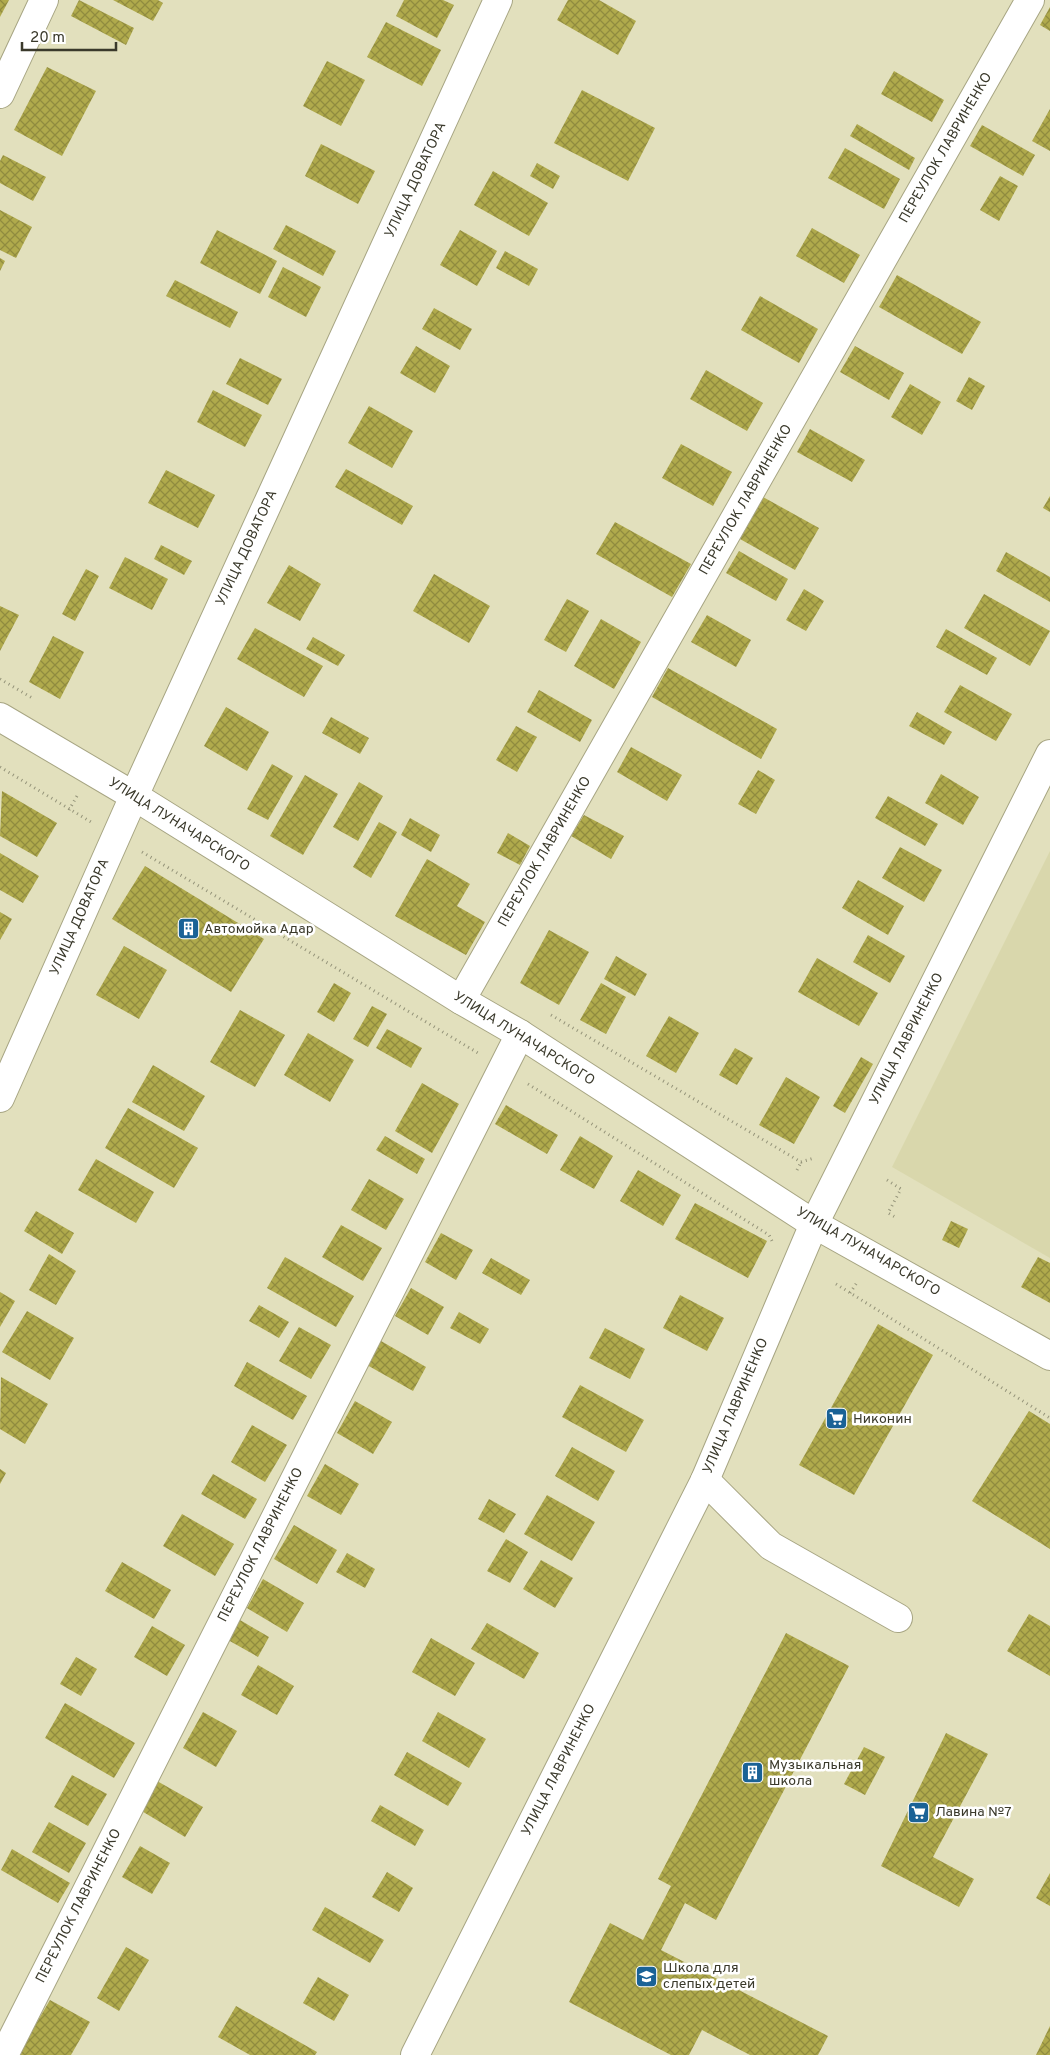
<svg xmlns="http://www.w3.org/2000/svg" width="1050" height="2055" font-family="Overpass,sans-serif">
  <style>
    .built { fill: #d9d7ac }
    .building { fill: url(#building-cross-hatch) }
    .lines { fill: none; stroke-linecap: round; stroke-linejoin: round }
    .minor-casing { stroke: #a7a583; stroke-width: 30 }
    .major-casing { stroke: #a7a583; stroke-width: 30 }
    .path { stroke: #949379; stroke-width: 3; stroke-dasharray: 1 4; stroke-linecap: butt }
    .minor { stroke: #fff; stroke-width: 28 }
    .major { stroke: #fff; stroke-width: 28 }
    .labels { text-anchor: middle; dominant-baseline: central; stroke-width: 5; stroke-linejoin: round; paint-order: stroke }
    .street-label { font-size: 14px; fill: #3a392b; stroke: #fff }
    .poi-label { font-size: 14px; fill: #3a392b; stroke: #fff; text-anchor: start }
  </style>
  <defs>
    <pattern id="building-cross-hatch" width="8" height="8" patternUnits="userSpaceOnUse" patternTransform="scale(1.25)"><rect width="8" height="8" fill="#b0aa4c"/><path d="M0 0l8 8M0 8l8-8" fill="none" stroke="#908b3f"/></pattern>
  </defs>
  <rect width="100%" height="100%" fill="#e2e0bd"/>
  <!-- built -->
  <polygon class="built" points="1050,851 1050,1258 892,1167"/>
  <!-- building -->
  <g class="building">
    <polygon points="0,0 9,0 0,17"/>
    <polygon points="79,0 134,28 126,45 71,16"/>
    <polygon points="113,0 158,0 163,3 153,21"/>
    <polygon points="404,0 443,0 454,5 437,38 396,16"/>
    <polygon points="568,0 599,0 636,21 618,55 557,20"/>
    <polygon points="1050,7 1050,31 1040,25"/>
    <polygon points="386,22 441,50 422,86 367,57"/>
    <polygon points="327,61 365,80 341,126 303,106"/>
    <polygon points="47,67 96,91 62,156 14,130"/>
    <polygon points="894,71 944,100 932,122 881,94"/>
    <polygon points="582,90 655,128 628,181 554,143"/>
    <polygon points="1050,109 1050,151 1032,141"/>
    <polygon points="857,124 915,158 909,170 850,136"/>
    <polygon points="982,125 1035,155 1023,176 970,146"/>
    <polygon points="321,144 375,171 358,204 305,176"/>
    <polygon points="845,148 900,179 884,209 828,178"/>
    <polygon points="3,155 46,177 33,201 0,183 0,161"/>
    <polygon points="537,163 560,176 553,189 530,176"/>
    <polygon points="493,171 548,203 529,236 474,205"/>
    <polygon points="1000,176 1018,186 999,221 980,210"/>
    <polygon points="0,210 32,227 16,258 0,250"/>
    <polygon points="286,225 336,251 323,276 273,249"/>
    <polygon points="812,228 860,255 844,283 796,256"/>
    <polygon points="217,230 277,261 260,294 200,263"/>
    <polygon points="460,230 497,251 477,286 440,265"/>
    <polygon points="505,251 538,269 529,286 496,268"/>
    <polygon points="0,258 5,261 0,271"/>
    <polygon points="283,267 321,287 306,317 268,297"/>
    <polygon points="897,275 981,322 962,354 879,307"/>
    <polygon points="175,280 238,312 230,328 166,296"/>
    <polygon points="760,296 818,329 799,363 741,330"/>
    <polygon points="434,308 472,329 460,350 422,329"/>
    <polygon points="416,346 450,366 435,393 400,373"/>
    <polygon points="855,346 904,373 889,400 840,372"/>
    <polygon points="240,358 282,379 268,405 226,384"/>
    <polygon points="706,370 763,403 747,431 690,399"/>
    <polygon points="969,377 985,386 972,410 956,401"/>
    <polygon points="910,384 941,402 922,435 891,417"/>
    <polygon points="213,390 262,415 245,447 197,422"/>
    <polygon points="369,406 413,431 392,468 348,443"/>
    <polygon points="810,429 865,460 852,482 797,452"/>
    <polygon points="681,444 732,472 713,506 662,478"/>
    <polygon points="346,469 413,506 402,525 335,487"/>
    <polygon points="166,470 215,495 198,528 148,503"/>
    <polygon points="1050,496 1050,512 1043,508"/>
    <polygon points="763,497 819,528 795,570 740,539"/>
    <polygon points="615,522 691,564 672,597 596,554"/>
    <polygon points="161,545 192,561 184,575 154,559"/>
    <polygon points="739,551 788,579 776,601 726,573"/>
    <polygon points="1006,552 1050,577 1050,602 996,571"/>
    <polygon points="125,557 168,579 152,610 109,588"/>
    <polygon points="289,565 321,584 300,621 267,603"/>
    <polygon points="86,569 99,576 75,621 62,614"/>
    <polygon points="434,574 490,606 469,643 413,611"/>
    <polygon points="804,589 824,601 806,631 786,620"/>
    <polygon points="984,594 1050,631 1030,666 964,628"/>
    <polygon points="567,599 589,611 566,652 544,640"/>
    <polygon points="0,606 19,615 0,651"/>
    <polygon points="707,615 751,640 736,667 691,642"/>
    <polygon points="601,619 641,642 614,689 574,666"/>
    <polygon points="255,628 323,666 304,697 237,659"/>
    <polygon points="946,629 997,658 987,675 936,647"/>
    <polygon points="53,636 84,652 60,699 29,682"/>
    <polygon points="313,637 345,655 338,666 306,649"/>
    <polygon points="668,668 777,729 761,759 652,697"/>
    <polygon points="960,685 1012,714 996,741 944,712"/>
    <polygon points="539,690 592,720 580,742 527,712"/>
    <polygon points="226,707 269,732 247,771 204,746"/>
    <polygon points="917,712 952,732 944,745 909,726"/>
    <polygon points="331,717 369,738 360,754 322,733"/>
    <polygon points="516,726 537,737 517,772 496,760"/>
    <polygon points="631,747 682,775 667,801 617,772"/>
    <polygon points="272,764 293,776 268,820 247,809"/>
    <polygon points="758,770 775,780 756,814 738,804"/>
    <polygon points="941,774 979,797 963,825 925,803"/>
    <polygon points="305,775 338,794 303,855 270,836"/>
    <polygon points="359,782 383,796 358,841 333,827"/>
    <polygon points="2,791 57,823 37,857 0,836"/>
    <polygon points="888,796 938,824 925,846 875,818"/>
    <polygon points="584,815 624,836 611,859 571,836"/>
    <polygon points="410,818 440,835 431,852 401,835"/>
    <polygon points="379,822 397,832 371,878 353,867"/>
    <polygon points="508,833 530,846 520,865 497,853"/>
    <polygon points="900,847 942,870 924,902 882,878"/>
    <polygon points="0,853 39,876 23,903 0,890"/>
    <polygon points="427,859 470,884 457,906 485,922 466,955 395,916"/>
    <polygon points="145,866 264,939 231,992 112,919"/>
    <polygon points="858,880 904,906 888,935 842,908"/>
    <polygon points="0,912 12,919 0,940"/>
    <polygon points="549,930 589,952 559,1005 520,983"/>
    <polygon points="868,935 905,956 890,983 853,962"/>
    <polygon points="124,946 167,970 139,1019 96,995"/>
    <polygon points="616,956 647,974 635,996 604,979"/>
    <polygon points="817,958 878,993 859,1026 798,992"/>
    <polygon points="334,983 351,993 334,1022 317,1012"/>
    <polygon points="601,983 626,997 606,1034 580,1020"/>
    <polygon points="372,1006 387,1014 368,1047 353,1039"/>
    <polygon points="240,1010 285,1035 255,1087 210,1062"/>
    <polygon points="669,1016 699,1033 676,1073 646,1056"/>
    <polygon points="387,1029 422,1048 411,1068 376,1048"/>
    <polygon points="308,1033 354,1060 330,1102 284,1075"/>
    <polygon points="735,1048 753,1058 737,1085 719,1075"/>
    <polygon points="861,1057 873,1064 845,1113 833,1106"/>
    <polygon points="153,1065 205,1096 184,1131 132,1102"/>
    <polygon points="786,1077 820,1097 794,1144 759,1125"/>
    <polygon points="422,1083 459,1104 432,1153 395,1131"/>
    <polygon points="506,1105 558,1135 547,1154 495,1124"/>
    <polygon points="128,1108 198,1148 174,1188 105,1148"/>
    <polygon points="385,1136 425,1159 417,1174 376,1150"/>
    <polygon points="580,1136 613,1156 594,1189 560,1170"/>
    <polygon points="96,1159 154,1192 136,1223 78,1190"/>
    <polygon points="638,1170 681,1195 663,1226 620,1201"/>
    <polygon points="369,1179 404,1199 386,1230 351,1210"/>
    <polygon points="695,1203 767,1241 748,1278 675,1239"/>
    <polygon points="36,1211 74,1233 62,1254 24,1231"/>
    <polygon points="951,1221 968,1229 959,1248 942,1240"/>
    <polygon points="341,1225 382,1248 363,1281 322,1257"/>
    <polygon points="441,1233 473,1250 456,1280 425,1262"/>
    <polygon points="49,1254 76,1271 56,1305 29,1290"/>
    <polygon points="285,1257 354,1296 336,1327 267,1288"/>
    <polygon points="1038,1257 1050,1263 1050,1303 1021,1287"/>
    <polygon points="491,1258 530,1280 521,1295 482,1273"/>
    <polygon points="411,1288 444,1307 428,1335 395,1316"/>
    <polygon points="0,1292 15,1301 0,1327"/>
    <polygon points="680,1295 724,1318 707,1351 663,1328"/>
    <polygon points="259,1305 289,1322 279,1338 249,1321"/>
    <polygon points="27,1311 74,1338 50,1380 2,1352"/>
    <polygon points="459,1312 489,1329 480,1344 450,1328"/>
    <polygon points="878,1324 933,1355 854,1495 799,1465"/>
    <polygon points="299,1327 331,1345 311,1379 279,1361"/>
    <polygon points="605,1328 645,1349 630,1379 589,1358"/>
    <polygon points="381,1341 426,1367 413,1391 367,1365"/>
    <polygon points="247,1362 307,1396 293,1420 234,1386"/>
    <polygon points="1,1377 48,1404 25,1444 0,1429"/>
    <polygon points="580,1385 644,1420 626,1452 562,1417"/>
    <polygon points="355,1401 392,1422 373,1454 337,1433"/>
    <polygon points="1029,1411 1050,1424 1050,1549 972,1501"/>
    <polygon points="252,1425 287,1445 265,1482 231,1462"/>
    <polygon points="572,1447 615,1471 598,1501 555,1476"/>
    <polygon points="325,1464 359,1484 341,1515 307,1496"/>
    <polygon points="0,1469 6,1473 0,1484"/>
    <polygon points="213,1474 257,1499 245,1519 201,1494"/>
    <polygon points="547,1495 595,1522 572,1561 524,1534"/>
    <polygon points="489,1499 516,1514 504,1533 478,1519"/>
    <polygon points="182,1514 234,1544 215,1576 163,1546"/>
    <polygon points="294,1525 337,1550 317,1584 274,1559"/>
    <polygon points="506,1539 528,1552 510,1583 487,1571"/>
    <polygon points="347,1553 375,1569 365,1588 336,1572"/>
    <polygon points="541,1560 573,1578 555,1608 523,1589"/>
    <polygon points="122,1562 171,1590 154,1619 105,1591"/>
    <polygon points="263,1579 304,1603 287,1632 247,1608"/>
    <polygon points="1029,1614 1050,1626 1050,1676 1007,1651"/>
    <polygon points="240,1620 269,1637 258,1657 228,1640"/>
    <polygon points="487,1623 539,1653 524,1679 471,1649"/>
    <polygon points="152,1626 185,1645 167,1676 134,1657"/>
    <polygon points="786,1633 849,1666 716,1920 685,1903 661,1950 828,2036 818,2055 750,2055 702,2030 689,2055 671,2055 569,2002 610,1923 643,1940 671,1886 658,1879"/>
    <polygon points="431,1638 475,1663 455,1696 412,1672"/>
    <polygon points="76,1657 97,1669 81,1696 60,1684"/>
    <polygon points="258,1665 294,1686 277,1715 241,1695"/>
    <polygon points="65,1703 135,1743 114,1778 45,1738"/>
    <polygon points="203,1712 237,1731 216,1767 183,1748"/>
    <polygon points="438,1712 486,1739 469,1768 422,1741"/>
    <polygon points="946,1733 988,1754 933,1857 974,1879 959,1907 881,1866"/>
    <polygon points="864,1747 885,1757 865,1795 844,1784"/>
    <polygon points="407,1752 462,1783 448,1806 394,1775"/>
    <polygon points="72,1775 107,1794 88,1826 54,1807"/>
    <polygon points="157,1781 203,1807 185,1837 140,1810"/>
    <polygon points="380,1805 424,1830 415,1846 371,1821"/>
    <polygon points="49,1822 86,1843 69,1873 32,1852"/>
    <polygon points="140,1846 170,1863 152,1894 122,1877"/>
    <polygon points="12,1849 70,1883 58,1903 1,1870"/>
    <polygon points="387,1872 413,1888 399,1912 372,1897"/>
    <polygon points="1050,1873 1050,1906 1036,1898"/>
    <polygon points="325,1907 384,1940 370,1963 312,1930"/>
    <polygon points="126,1947 149,1960 119,2011 97,1998"/>
    <polygon points="318,1977 349,1995 334,2021 303,2003"/>
    <polygon points="50,2000 90,2022 71,2055 20,2055 18,2054"/>
    <polygon points="236,2006 317,2052 315,2055 250,2055 218,2037"/>
    <polygon points="1050,2026 1050,2055 1036,2055"/>
  </g>
  <g class="lines">
    <defs>
      <g id="minor">
        <polyline points="0,94 44,0"/>
        <polyline points="461,1000 1030,0"/>
        <polyline points="0,1098 134,796 498,0"/>
        <polyline points="705,1480 771,1546 898,1618"/>
        <polyline points="4,2055 520,1034"/>
      </g>
      <g id="major">
        <polyline points="0,717 134,796 461,1000 520,1034 814,1224 1050,1356"/>
        <polyline points="415,2055 705,1480 814,1224 1050,754"/>
      </g>
    </defs>
    <!-- minor casing -->
    <use href="#minor" class="minor-casing"/>
    <!-- major casing -->
    <use href="#major" class="major-casing"/>
    <!-- path -->
    <g class="path">
      <polyline points="0,679 34,699"/>
      <polyline points="0,767 91,822"/>
      <polyline points="69,810 77,796"/>
      <polyline points="142,852 478,1053"/>
      <polyline points="551,1015 801,1162 814,1158"/>
      <polyline points="528,1084 769,1235 773,1243"/>
      <polyline points="797,1170 801,1162"/>
      <polyline points="887,1180 901,1189 888,1213 897,1218"/>
      <polyline points="836,1284 1050,1418"/>
      <polyline points="850,1293 858,1281"/>
    </g>
    <!-- minor -->
    <use href="#minor" class="minor"/>
    <!-- major -->
    <use href="#major" class="major"/>
  </g>
  <!-- icons -->
  <defs>
    <symbol id="building-square" viewBox="-11 -11 22 22"><rect x="-9" y="-9" width="18" height="18" rx="4" fill="#1a6296" stroke="#fff"/><path d="M-4-6H4V6H1V3H-1V6H-4ZM-2.5-4.3h1.7v1.8h-1.7ZM.8-4.3h1.7v1.8H.8ZM-2.5-1h1.7V.8h-1.7ZM.8-1h1.7V.8H.8Z" fill="#fff"/></symbol>
    <symbol id="supermarket-square" viewBox="-11 -11 22 22"><rect x="-9" y="-9" width="18" height="18" rx="4" fill="#1a6296" stroke="#fff"/><path d="M-6-5.5h2.5l.6 2H6L4.5 2H-2.5L-4.4-4H-6ZM-1.5 3.2a1.3 1.3 0 1 0 .1 0ZM3 3.2a1.3 1.3 0 1 0 .1 0Z" fill="#fff"/></symbol>
    <symbol id="school-square" viewBox="-11 -11 22 22"><rect x="-9" y="-9" width="18" height="18" rx="4" fill="#1a6296" stroke="#fff"/><path d="M0-5L7-2L0 1L-7-2ZM-4 1L0 2.5L4 1V4Q0 6-4 4Z" fill="#fff"/></symbol>
  </defs>
  <g fill-rule="evenodd">
    <use href="#building-square" x="176" y="916" width="25" height="25"/>
    <use href="#supermarket-square" x="824" y="1406" width="25" height="25"/>
    <use href="#building-square" x="740" y="1760" width="25" height="25"/>
    <use href="#supermarket-square" x="906" y="1800" width="25" height="25"/>
    <use href="#school-square" x="634" y="1964" width="25" height="25"/>
  </g>
  <g class="labels">
    <!-- street labels -->
    <g class="street-label">
      <text transform="translate(946 148) rotate(-60)">ПЕРЕУЛОК ЛАВРИНЕНКО</text>
      <text transform="translate(416 180) rotate(-65)">УЛИЦА ДОВАТОРА</text>
      <text transform="translate(746 500) rotate(-60)">ПЕРЕУЛОК ЛАВРИНЕНКО</text>
      <text transform="translate(247 548) rotate(-65)">УЛИЦА ДОВАТОРА</text>
      <text transform="translate(179 825) rotate(32)">УЛИЦА ЛУНАЧАРСКОГО</text>
      <text transform="translate(545 852) rotate(-60)">ПЕРЕУЛОК ЛАВРИНЕНКО</text>
      <text transform="translate(80 917) rotate(-66)">УЛИЦА ДОВАТОРА</text>
      <text transform="translate(524 1039) rotate(32)">УЛИЦА ЛУНАЧАРСКОГО</text>
      <text transform="translate(907 1039) rotate(-63)">УЛИЦА ЛАВРИНЕНКО</text>
      <text transform="translate(868 1252) rotate(30)">УЛИЦА ЛУНАЧАРСКОГО</text>
      <text transform="translate(736 1406) rotate(-67)">УЛИЦА ЛАВРИНЕНКО</text>
      <text transform="translate(261 1545) rotate(-63)">ПЕРЕУЛОК ЛАВРИНЕНКО</text>
      <text transform="translate(559 1770) rotate(-63)">УЛИЦА ЛАВРИНЕНКО</text>
      <text transform="translate(79 1906) rotate(-63)">ПЕРЕУЛОК ЛАВРИНЕНКО</text>
    </g>
    <!-- poi labels -->
    <g class="poi-label">
      <text x="204" y="929">Автомойка Адар</text>
      <text x="853" y="1419">Никонин</text>
      <text x="769" y="1765">Музыкальная<tspan x="769" dy="16">школа</tspan></text>
      <text x="935" y="1812">Лавина №7</text>
      <text x="663" y="1968">Школа для<tspan x="663" dy="16">слепых детей</tspan></text>
    </g>
  </g>
  <!-- scale -->
  <path d="M22 42v8h94v-8" fill="none" stroke="#3a392b" stroke-width="2.5"/>
  <text x="30" y="42" font-size="15" fill="#3a392b" stroke="#ffffff" stroke-width="4" paint-order="stroke">20 m</text>
</svg>
